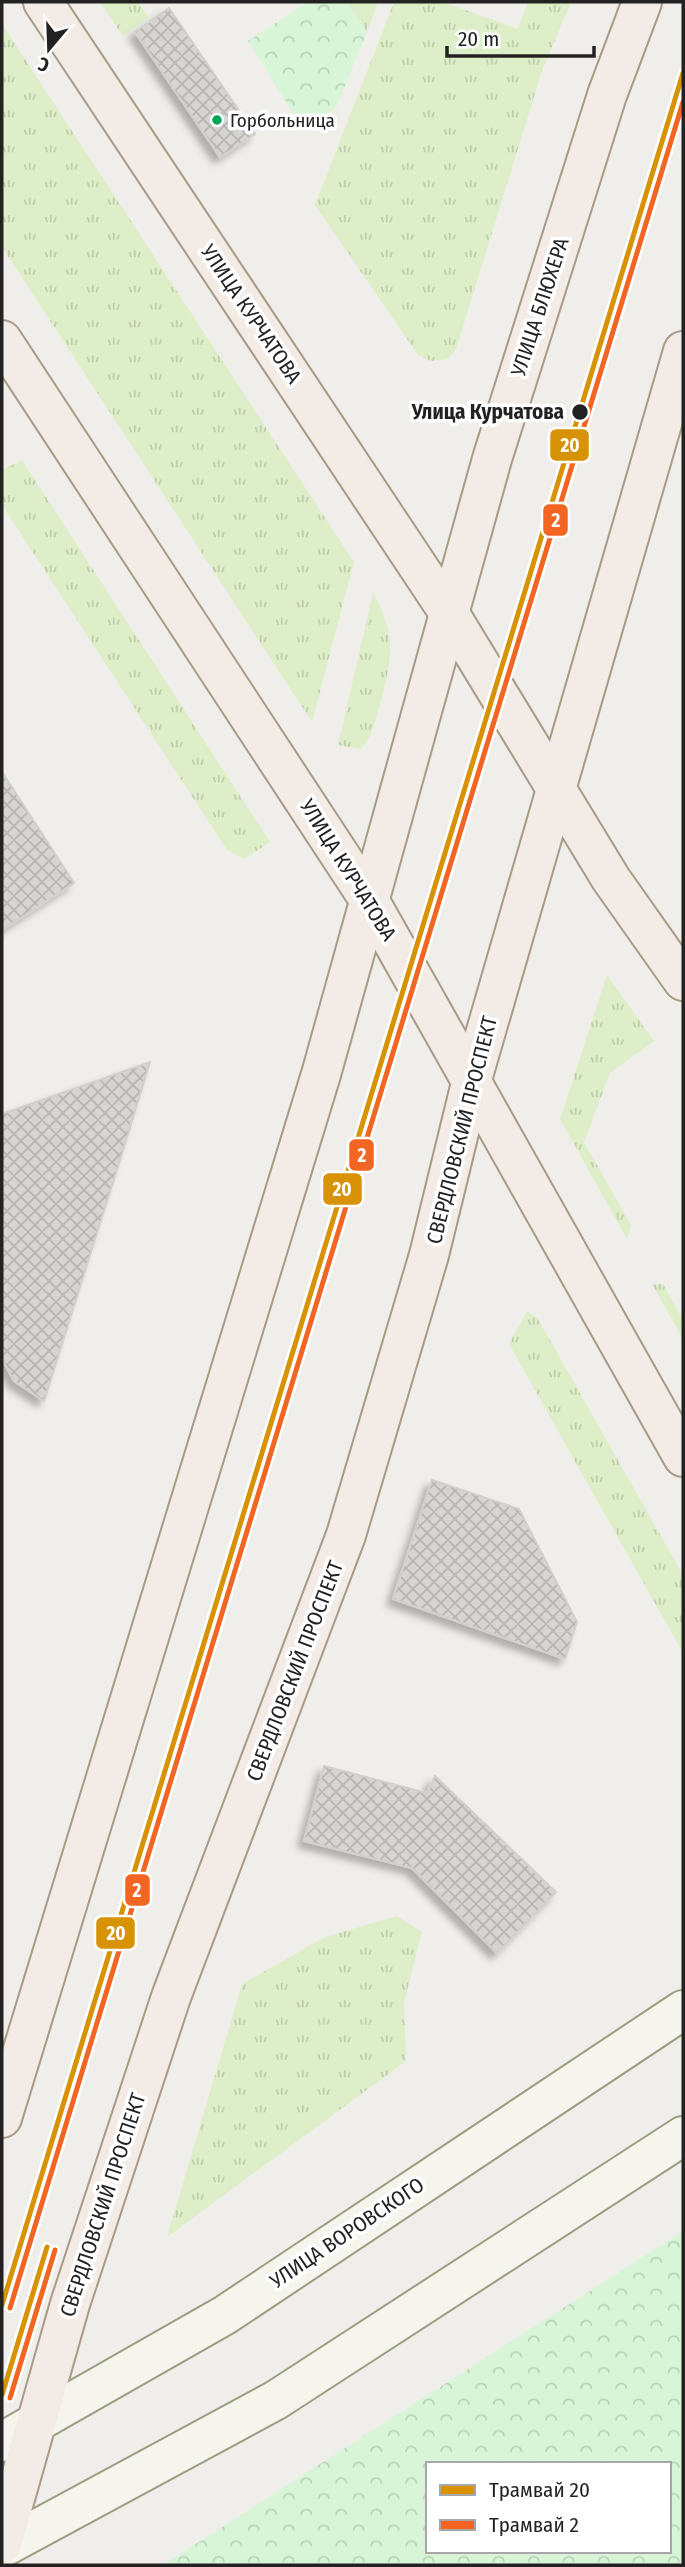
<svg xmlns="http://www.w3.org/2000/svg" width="685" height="2567" viewBox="0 0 685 2567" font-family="'Fira Sans Condensed',sans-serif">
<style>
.grass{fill:url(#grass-tufts)}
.park{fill:url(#park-crowns);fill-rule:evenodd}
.building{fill:url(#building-cross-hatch);stroke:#d3cfcb;stroke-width:2;filter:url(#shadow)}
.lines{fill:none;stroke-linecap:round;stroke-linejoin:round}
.secondary-casing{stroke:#9b9c80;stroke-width:42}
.primary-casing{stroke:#a79b86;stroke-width:42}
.secondary{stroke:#f5f5ed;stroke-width:38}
.primary{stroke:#f3ece6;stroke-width:38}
.tram-1-casing{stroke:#fff;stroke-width:10}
.tram-2-casing{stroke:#fff;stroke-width:10}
.tram-1{stroke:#d79205;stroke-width:5}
.tram-2{stroke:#f26522;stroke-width:5}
.bus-dot{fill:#00a651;stroke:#fff;stroke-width:2.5}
.stop-dot{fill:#222;stroke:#fff;stroke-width:2.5}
.labels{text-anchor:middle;stroke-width:7;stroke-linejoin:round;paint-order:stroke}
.bus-label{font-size:19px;fill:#222;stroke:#fff;text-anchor:start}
.street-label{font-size:21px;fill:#222;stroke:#fff}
.stop-label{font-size:21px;font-weight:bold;fill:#222;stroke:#fff;text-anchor:end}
.line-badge{stroke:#fff;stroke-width:2.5}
.badge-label{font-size:19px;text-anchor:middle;font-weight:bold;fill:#fff}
</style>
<defs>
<pattern id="grass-tufts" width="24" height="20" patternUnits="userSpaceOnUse" patternTransform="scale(1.75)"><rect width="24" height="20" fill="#deeec8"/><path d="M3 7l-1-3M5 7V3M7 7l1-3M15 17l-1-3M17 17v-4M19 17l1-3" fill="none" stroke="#beccac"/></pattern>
<pattern id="park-crowns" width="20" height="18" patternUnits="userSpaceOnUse" patternTransform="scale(1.75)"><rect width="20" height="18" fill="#d8f6d7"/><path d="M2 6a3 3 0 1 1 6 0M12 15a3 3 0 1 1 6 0" fill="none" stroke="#b9d3b8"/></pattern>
<pattern id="building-cross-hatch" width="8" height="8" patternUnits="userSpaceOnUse" patternTransform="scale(1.75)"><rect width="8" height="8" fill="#d7d4d1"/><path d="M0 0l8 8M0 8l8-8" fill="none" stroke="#b8b6b3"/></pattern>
<filter id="shadow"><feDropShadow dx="-6" dy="6" stdDeviation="3.5" flood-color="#0004"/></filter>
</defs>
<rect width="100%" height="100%" fill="#f0eeea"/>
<!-- grass -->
<g class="grass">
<path d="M100 2H138L148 17 123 36Z"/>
<path d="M347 2H378L367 32Z"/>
<path d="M394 2H443L518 29 528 2H571L542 71 456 349 448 359 431 361 418 355 315 205Z"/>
<path d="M2 24 354 562 312 722 2 247Z"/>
<path d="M22 460 270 842 244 859 227 850 2 505V470Z"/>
<path d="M373 593C397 636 392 659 380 704 375 722 373 735 361 749L338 745Z"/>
<path d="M607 975 654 1041 610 1073 584 1142 631 1225 627 1239 560 1119Z"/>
<path d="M652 1284H663L683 1320V1339Z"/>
<path d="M527 1311 538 1319 683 1575V1653L509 1344Z"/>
<path d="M397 1916 422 1932 404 2002 406 2061 167 2237 242 1984 325 1937Z"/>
</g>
<!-- park -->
<g class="park">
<path d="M308 2H347L367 32 336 108 303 129 248 41Z"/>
<path d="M683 2231V2565H163ZM428 2464H669V2551H428Z"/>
</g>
<!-- building -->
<g class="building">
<path d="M169 8 255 134 220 157 135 32Z"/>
<path d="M2 772 74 883 2 930Z"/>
<path d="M150 1062 120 1160 44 1401 14 1381 2 1359V1114Z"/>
<path d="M432 1480 519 1509 577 1622 565 1659 393 1599Z"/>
<path d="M324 1766 427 1793 435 1776 556 1892 497 1953 412 1868 304 1841Z"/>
</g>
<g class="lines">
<!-- secondary casing -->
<g class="secondary-casing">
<g id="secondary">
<path d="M2 2442 225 2315 683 2010"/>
<path d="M2 2548 276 2400 683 2136"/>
</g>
</g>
<!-- primary casing -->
<g class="primary-casing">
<g id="primary">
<path d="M43 2 451 616 611 879 683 981"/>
<path d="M2 340 368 898 683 1457"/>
<path d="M2 2118 322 1071 492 459 607 95 642 2"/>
<path d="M2 2544 70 2304 171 1997 346 1535 429 1255 471 1083 683 351"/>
</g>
</g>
<!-- secondary -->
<use href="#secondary" class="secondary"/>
<!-- primary -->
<use href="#primary" class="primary"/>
<!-- tram-1 casing -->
<g class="tram-1-casing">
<g id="tram-1">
<path d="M2 2305 683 73"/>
<path d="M2 2395 47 2247"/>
</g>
</g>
<!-- tram-2 casing -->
<g class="tram-2-casing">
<g id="tram-2">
<path d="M10 2308 683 102"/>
<path d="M10 2398 55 2250"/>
</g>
</g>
<!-- tram-1 -->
<use href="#tram-1" class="tram-1"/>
<!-- tram-2 -->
<use href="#tram-2" class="tram-2"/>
</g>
<!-- markers -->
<circle class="bus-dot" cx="217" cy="120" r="6"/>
<circle class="stop-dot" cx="580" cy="412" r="9"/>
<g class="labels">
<!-- bus labels -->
<g class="bus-label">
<text x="230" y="127">Горбольница</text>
</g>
<!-- street labels -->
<g class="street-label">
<text transform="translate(540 307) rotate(-72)" y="7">УЛИЦА БЛЮХЕРА</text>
<text transform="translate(251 314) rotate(56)" y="7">УЛИЦА КУРЧАТОВА</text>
<text transform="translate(348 870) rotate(58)" y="7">УЛИЦА КУРЧАТОВА</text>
<text transform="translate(462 1130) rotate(-76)" y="7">СВЕРДЛОВСКИЙ ПРОСПЕКТ</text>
<text transform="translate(295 1671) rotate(-69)" y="7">СВЕРДЛОВСКИЙ ПРОСПЕКТ</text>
<text transform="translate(103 2205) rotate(-72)" y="7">СВЕРДЛОВСКИЙ ПРОСПЕКТ</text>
<text transform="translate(347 2233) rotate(-34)" y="7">УЛИЦА ВОРОВСКОГО</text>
</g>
<!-- stop labels -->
<g class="stop-label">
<text x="564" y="419">Улица Курчатова</text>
</g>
</g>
<g class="line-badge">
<rect x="549" y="428" width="41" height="34" rx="7" fill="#d79205"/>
<rect x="542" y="503" width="27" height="34" rx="7" fill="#f26522"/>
<rect x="348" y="1138" width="27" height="34" rx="7" fill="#f26522"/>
<rect x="322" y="1172" width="41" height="34" rx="7" fill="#d79205"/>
<rect x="124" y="1873" width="27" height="34" rx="7" fill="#f26522"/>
<rect x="95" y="1916" width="41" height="34" rx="7" fill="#d79205"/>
</g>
<g class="badge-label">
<text x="570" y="452">20</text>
<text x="556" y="527">2</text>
<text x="362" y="1162">2</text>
<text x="342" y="1196">20</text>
<text x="137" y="1897">2</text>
<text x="116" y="1940">20</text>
</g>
<!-- border -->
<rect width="685" height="2567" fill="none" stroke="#222222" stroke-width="7"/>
<!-- legend -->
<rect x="426" y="2462" width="245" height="91" fill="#ffffff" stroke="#a7a7a7" stroke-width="2"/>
<rect x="440" y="2485" width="35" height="10" fill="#d79205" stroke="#a7a7a7" stroke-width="2"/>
<text x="489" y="2497" font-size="21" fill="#222222">Трамвай 20</text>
<rect x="440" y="2520" width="35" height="10" fill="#f26522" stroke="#a7a7a7" stroke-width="2"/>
<text x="489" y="2532" font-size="21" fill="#222222">Трамвай 2</text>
<!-- north arrow -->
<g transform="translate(49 49) rotate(199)" stroke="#ffffff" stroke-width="5" paint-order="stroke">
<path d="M0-5L12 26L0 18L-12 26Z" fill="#222222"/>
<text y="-10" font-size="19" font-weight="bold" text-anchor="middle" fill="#222222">С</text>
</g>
<!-- scale -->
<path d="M447 46v10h147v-10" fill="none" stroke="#222222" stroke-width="3.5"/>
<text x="458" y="46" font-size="21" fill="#222222" stroke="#ffffff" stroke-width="5" paint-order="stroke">20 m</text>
</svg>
